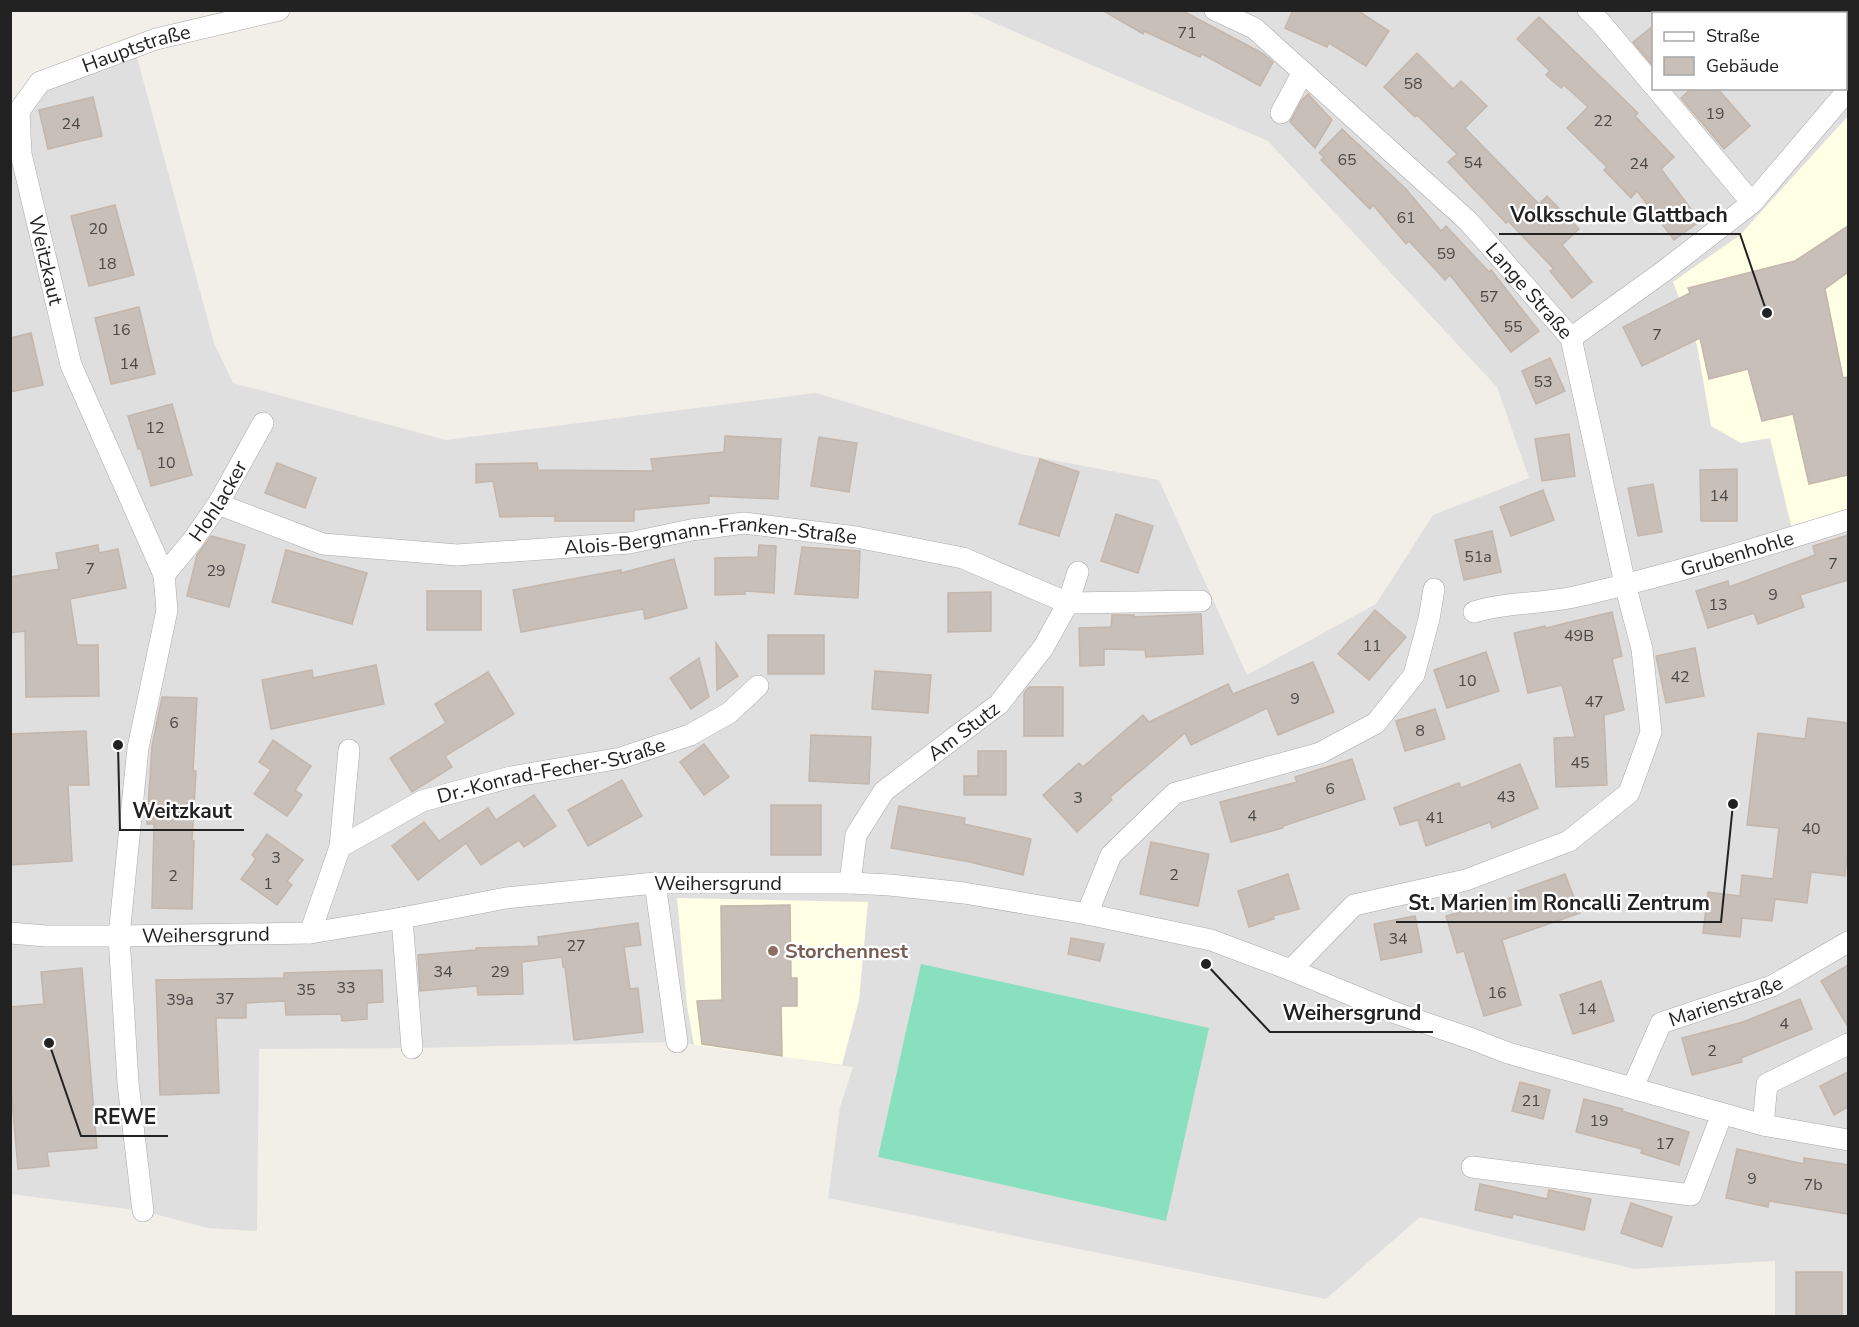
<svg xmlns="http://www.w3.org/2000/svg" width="1859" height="1327" viewBox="0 0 1859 1327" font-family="'Nunito Sans',sans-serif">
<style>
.residential{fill:#e0dfdf;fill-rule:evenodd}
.education{fill:#ffffe5}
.pitch{fill:#88e0be}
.parking{fill:#e2e2e2}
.building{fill:#c7bfb8;stroke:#c4b6ab;stroke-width:1.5}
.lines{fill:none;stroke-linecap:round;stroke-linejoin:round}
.minor-casing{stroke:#a9a9a9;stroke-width:22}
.minor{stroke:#fff;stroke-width:21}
.education-dot{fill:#8d6e63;stroke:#fff;stroke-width:2}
.labels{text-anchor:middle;stroke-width:4.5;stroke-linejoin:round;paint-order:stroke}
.number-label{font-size:16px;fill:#4b4948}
.street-label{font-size:20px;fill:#222;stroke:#fff}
.education-label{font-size:20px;font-weight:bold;fill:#785e54;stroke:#fff;text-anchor:start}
.leader{fill:none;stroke:#222;stroke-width:2}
.callout-dot{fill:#222;stroke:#fff;stroke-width:2}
.callout-label{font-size:21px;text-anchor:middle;font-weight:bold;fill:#222;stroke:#fff;stroke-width:4.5;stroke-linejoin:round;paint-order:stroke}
</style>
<rect width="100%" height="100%" fill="#f2efe9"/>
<!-- residential -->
<path class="residential" d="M967 11H1848V1316H1775V1261L1634 1269 1420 1217 1326 1299 828 1198 840 1107 853 1067 677 1042 412 1048 259 1049 257 1231 208 1228 143 1211 11 1194 10 110 40 82 134 46 214 343 233 383 446 440 816 393 1020 454 1159 480 1247 675 1376 604 1433 515 1529 478 1497 387 1268 141ZM1654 14H1846V88H1654Z"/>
<!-- education -->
<g class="education">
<path d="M1848 116V511L1792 529 1770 438 1741 443 1711 426 1697 345 1673 282 1740 235Z"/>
<path d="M677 898 868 902 859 1000 842 1065 694 1045 687 1006Z"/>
</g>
<!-- pitch -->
<path class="pitch" d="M921 964 1209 1028 1166 1221 878 1157Z"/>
<!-- parking -->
<path class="parking" d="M10 1078 18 1169 11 1170H10Z"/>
<!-- building -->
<g class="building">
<path d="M1102 10H1181L1262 53 1273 62 1260 86 1202 54 1200 57 1144 31 1143 34Z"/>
<path d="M1293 10H1357L1389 31 1366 66 1329 43 1327 47 1285 28Z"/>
<path d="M1539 17 1638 113 1635 116 1674 157 1661 169 1700 221 1674 240 1637 191 1631 198 1604 170 1607 167 1567 128 1588 107 1564 85 1561 88 1546 75 1550 71 1517 39Z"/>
<path d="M1653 26V66L1633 42Z"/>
<path d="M1417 53 1453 89 1461 81 1487 106 1465 128 1539 204 1547 196 1579 229 1562 245 1592 282 1572 298 1550 271 1554 269 1508 221 1506 223 1448 162 1457 154 1417 115 1415 117 1384 87Z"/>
<path d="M1692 88H1717L1750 126 1724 149 1681 98Z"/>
<path d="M1308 94 1332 120 1315 148 1290 122 1302 100Z"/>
<path d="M93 97 102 136 48 149 39 110Z"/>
<path d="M1342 129 1406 189 1441 231 1446 226 1489 272 1491 270 1539 331 1511 352 1450 275 1445 280 1409 241 1406 244 1373 205 1370 209 1321 160 1324 157 1319 153Z"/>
<path d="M115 205 134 275 89 286 71 216Z"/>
<path d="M1848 226V272L1825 289 1843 378 1848 377V475L1809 484 1793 414 1762 421 1748 369 1709 379 1700 338 1642 366 1623 327 1690 293 1688 288 1795 261Z"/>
<path d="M139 307 155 374 111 384 95 318Z"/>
<path d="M31 333 43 385 10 392V338Z"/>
<path d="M1550 358 1565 391 1536 404 1522 371Z"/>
<path d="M172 404 192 475 151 486 141 449H138L128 416Z"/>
<path d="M1569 434 1575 476 1542 481 1535 439Z"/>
<path d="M725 436 781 439 778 499 709 496V503L634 510V521H555V516L500 517 493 481 476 483V464L537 463 538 470 653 471 651 459 724 452Z"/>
<path d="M819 437 857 443 849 492 811 486Z"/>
<path d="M1040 459 1079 472 1059 536 1019 524Z"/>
<path d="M277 463 316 478 305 508 265 493Z"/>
<path d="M1737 469V521H1701L1700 470Z"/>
<path d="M1653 484 1662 532 1638 536 1628 488Z"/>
<path d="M1543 490 1554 520 1511 536 1500 507Z"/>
<path d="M1116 514 1153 526 1138 573 1101 561Z"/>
<path d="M1492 531 1501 572 1464 580 1455 540Z"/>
<path d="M1848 535V580L1800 595 1804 607 1758 624 1754 613 1708 628 1696 591 1728 581 1729 587 1815 555 1813 546Z"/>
<path d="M211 536 245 545 229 607 187 596 197 555Z"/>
<path d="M98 545 99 553 118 549 126 588 70 599 77 645H98L99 696 26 697 25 631 10 633V577L59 569 56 553Z"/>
<path d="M759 545 776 546 774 593 745 591V594L715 595V558L758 557Z"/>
<path d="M802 547 860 551 858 598 795 594Z"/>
<path d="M286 550 367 573 352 624 272 602Z"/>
<path d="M674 559 687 608 645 619 643 609 521 632 513 590 621 570V573Z"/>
<rect x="427" y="591" width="54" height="39"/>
<path d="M991 592V631L948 632V593Z"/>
<path d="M1375 610 1406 637 1369 680 1338 654Z"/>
<path d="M1612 612 1622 656 1612 659 1624 710 1604 715 1607 785 1556 787 1554 738 1575 737 1562 685 1528 693 1514 633 1545 626 1546 628Z"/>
<path d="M1201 614 1203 654 1146 657 1145 650 1104 649V665L1080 666 1079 628 1111 627 1112 615H1134V617Z"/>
<rect x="768" y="635" width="56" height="39"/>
<path d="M716 643 738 676 717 690Z"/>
<path d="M1695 648 1704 696 1666 703 1656 656Z"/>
<path d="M1486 652 1499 691 1447 708 1434 670Z"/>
<path d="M699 658 709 697 691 709 670 678Z"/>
<path d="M1313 662 1334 712 1278 735 1267 708 1191 745 1185 733 1110 797 1112 800 1077 832 1043 795 1079 763 1083 767 1143 715 1149 722 1228 684 1233 694Z"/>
<path d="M376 665 384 704 271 729 262 680 312 670 313 678Z"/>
<path d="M875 671 931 675 928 713 872 709Z"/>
<path d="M488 672 514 714 445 756 452 767 412 792 390 758 446 723 435 704Z"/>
<path d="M1029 687H1063V736H1024V693Z"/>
<path d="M162 697 197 698 193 771H196L192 841H194L192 909 152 908 154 824H147L152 746Z"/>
<path d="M1435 709 1445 739 1405 751 1396 721Z"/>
<path d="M1808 718 1848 723V845L1845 876 1811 872 1807 903 1775 899 1772 921 1742 918 1740 937 1703 933 1708 892 1740 896 1742 875 1773 879 1779 828 1747 825 1758 733 1805 739Z"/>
<path d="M86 731 89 785H68L72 861 10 865V734Z"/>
<path d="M811 735 871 737 869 784 809 781Z"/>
<path d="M273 740 311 766 295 790 302 795 287 816 254 794 271 770 259 762Z"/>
<path d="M704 744 729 777 704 795 680 762Z"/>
<path d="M978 751H1006V795H964V776H978Z"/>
<path d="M1352 759 1365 799 1283 826V828L1231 842 1220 802 1297 782 1295 777Z"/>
<path d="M1520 764 1538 808 1492 828 1490 822 1426 846 1418 820 1400 825 1394 808 1459 783 1461 788Z"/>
<path d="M622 780 642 816 588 846 568 810Z"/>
<path d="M534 795 556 826 524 847 519 840 481 865 466 843 418 880 392 846 424 822 439 841 488 808 496 820Z"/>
<rect x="771" y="805" width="50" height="50"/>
<path d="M899 806 965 818 964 824 1031 839 1023 875 970 862 891 848Z"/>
<path d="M267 834 303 860 287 881 292 885 277 905 241 879 256 859 252 855Z"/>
<path d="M1151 842 1209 854 1198 906 1140 894Z"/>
<path d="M1288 874 1299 909 1273 916 1274 919 1249 927 1238 891Z"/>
<path d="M1565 874 1580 913 1502 940 1521 1005 1484 1016 1464 951 1457 953 1446 916 1520 895 1518 891Z"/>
<path d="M790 905 791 978H797V1006H781L782 1056 702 1044 697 1001 722 1000 721 906Z"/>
<path d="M1415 916 1422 952 1381 960 1374 924Z"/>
<path d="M638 923 641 945 624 947 630 989 638 988 643 1032 574 1040 565 967H563L562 957 522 962 523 994 478 995 477 986 420 991 418 955 476 950V948L539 946 538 937Z"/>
<path d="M1071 938 1104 944 1100 961 1068 954Z"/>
<path d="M1848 965V1027L1821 981Z"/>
<path d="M82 968 97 1148 47 1152 49 1166 18 1169 10 1078V1007L44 1004 41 972Z"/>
<path d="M382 970 383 1002 367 1003V1019L342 1021 341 1014 286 1015 285 1001 246 1003V1018H216L219 1093 160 1095 156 980 284 978V973Z"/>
<path d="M1601 981 1614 1021 1573 1034 1560 995Z"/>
<path d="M1800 999 1812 1029 1741 1058 1742 1062 1692 1075 1682 1038 1743 1022Z"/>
<path d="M1848 1072V1107L1834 1115 1820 1086Z"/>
<path d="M1520 1082 1550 1090 1543 1119 1512 1111Z"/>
<path d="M1584 1099 1623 1109 1622 1111 1689 1132 1679 1165 1641 1153 1642 1149 1576 1132Z"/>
<path d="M1737 1149 1804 1164V1158L1848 1165V1214L1769 1201 1768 1207 1726 1198Z"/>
<path d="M1480 1184 1547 1199 1549 1190 1591 1199 1584 1230 1513 1214 1512 1218 1475 1210Z"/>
<path d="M1631 1203 1672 1217 1662 1247 1621 1233Z"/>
<rect x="1796" y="1272" width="46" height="45"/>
</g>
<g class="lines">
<!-- minor casing -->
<g class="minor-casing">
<g id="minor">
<path id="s1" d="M1215 10 1254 28 1468 221 1571 338 1625 584 1642 649 1651 732 1629 793 1569 841 1466 880 1354 905 1291 970"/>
<path d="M1588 10 1601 23 1654 86"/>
<path d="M1656 88 1752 203"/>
<path id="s2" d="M19 111 21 154 71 365 164 575 167 610 138 748 119 936 128 1083 143 1211"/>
<path id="s3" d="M19 111 40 82 156 39 279 10"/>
<path d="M1281 113 1303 72"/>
<path d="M1571 338 1664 271 1752 203 1848 90"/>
<path id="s4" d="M218 504 323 544 457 555 629 543 691 530 744 523 856 537 963 558 1068 603 1201 601"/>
<path id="s5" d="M164 575 193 540 218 504 263 423"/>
<path id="s6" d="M1474 612C1506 602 1541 604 1574 597 1666 576 1758 548 1848 520"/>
<path d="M340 847 349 750"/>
<path d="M655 883 677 1042"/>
<path id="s7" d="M850 883 856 835 884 791 999 704 1043 648 1068 603 1078 572"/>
<path d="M1087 914 1111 855 1175 793 1320 753 1376 723 1414 675 1429 619 1434 589"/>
<path d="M402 918 412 1048"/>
<path id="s8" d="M10 933 46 936H119L310 933 402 918 506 898 655 883H850L890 885 964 893 1087 914 1211 940 1291 970 1393 1012 1472 1039 1508 1053 1763 1125 1848 1140"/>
<path id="s9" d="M310 933 340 847 422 801 511 777 621 758 690 735 729 713 758 686"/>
<path id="s10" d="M1633 1087 1661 1023 1772 986 1848 942"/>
<path d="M1763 1125 1767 1084 1848 1044"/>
<path d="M1472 1167 1691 1195 1722 1114"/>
</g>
</g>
<!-- minor -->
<use href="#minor" class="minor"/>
</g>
<!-- markers -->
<circle class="education-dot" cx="773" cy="951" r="6"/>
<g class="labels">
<!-- number labels -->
<g class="number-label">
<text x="1187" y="38">71</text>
<text x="1413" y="89">58</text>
<text x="1715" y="119">19</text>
<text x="1603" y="126">22</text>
<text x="71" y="129">24</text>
<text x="1347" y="165">65</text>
<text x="1473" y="168">54</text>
<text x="1639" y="169">24</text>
<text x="1406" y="223">61</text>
<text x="98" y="234">20</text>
<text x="1446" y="259">59</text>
<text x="107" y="269">18</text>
<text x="1489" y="302">57</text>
<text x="1513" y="332">55</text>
<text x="121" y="335">16</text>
<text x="1657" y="340">7</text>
<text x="129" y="369">14</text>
<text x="1543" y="387">53</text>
<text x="155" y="433">12</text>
<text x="166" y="468">10</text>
<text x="1719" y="501">14</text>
<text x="1478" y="562">51a</text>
<text x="1833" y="569">7</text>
<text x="90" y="574">7</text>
<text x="216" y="576">29</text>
<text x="1773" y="600">9</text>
<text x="1718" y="610">13</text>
<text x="1579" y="641">49B</text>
<text x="1372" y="651">11</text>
<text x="1680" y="682">42</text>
<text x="1467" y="686">10</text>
<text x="1295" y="704">9</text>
<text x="1594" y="707">47</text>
<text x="174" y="728">6</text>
<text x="1420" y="736">8</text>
<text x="1580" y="768">45</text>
<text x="1330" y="794">6</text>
<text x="1506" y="802">43</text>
<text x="1078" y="803">3</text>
<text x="1252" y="821">4</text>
<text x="1435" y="823">41</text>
<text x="1811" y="834">40</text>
<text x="276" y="863">3</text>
<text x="1174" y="880">2</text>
<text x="173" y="881">2</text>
<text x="268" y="889">1</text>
<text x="1398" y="944">34</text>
<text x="576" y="951">27</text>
<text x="443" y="977">34</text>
<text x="500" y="977">29</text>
<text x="346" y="993">33</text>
<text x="306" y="995">35</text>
<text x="1497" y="998">16</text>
<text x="225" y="1004">37</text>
<text x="180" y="1005">39a</text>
<text x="1587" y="1014">14</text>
<text x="1784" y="1029">4</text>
<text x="1712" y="1056">2</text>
<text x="1531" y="1106">21</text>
<text x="1599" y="1126">19</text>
<text x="1665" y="1149">17</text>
<text x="1752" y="1184">9</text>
<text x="1813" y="1190">7b</text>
</g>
<!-- street labels -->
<g class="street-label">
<text dy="7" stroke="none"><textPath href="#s3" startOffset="138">Hauptstraße</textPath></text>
<text dy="7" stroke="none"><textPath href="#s2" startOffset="152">Weitzkaut</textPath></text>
<text dy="7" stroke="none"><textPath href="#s1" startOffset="424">Lange Straße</textPath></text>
<text dy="7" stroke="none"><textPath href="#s5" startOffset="92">Hohlacker</textPath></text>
<text dy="7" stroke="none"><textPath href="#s4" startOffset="502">Alois-Bergmann-Franken-Straße</textPath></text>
<text dy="7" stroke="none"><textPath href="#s6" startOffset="270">Grubenhohle</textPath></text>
<text dy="7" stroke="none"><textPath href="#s7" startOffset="200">Am Stutz</textPath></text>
<text dy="7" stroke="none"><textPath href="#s9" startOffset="318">Dr.-Konrad-Fecher-Straße</textPath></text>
<text dy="7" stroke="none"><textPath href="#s8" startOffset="712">Weihersgrund</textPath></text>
<text dy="7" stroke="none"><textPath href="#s8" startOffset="196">Weihersgrund</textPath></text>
<text dy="7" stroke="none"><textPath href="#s10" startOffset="138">Marienstraße</textPath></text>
</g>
<!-- education labels -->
<g class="education-label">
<text x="785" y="958">Storchennest</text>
</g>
</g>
<!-- callouts -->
<path class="leader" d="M1767 313L1740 234H1499M118 745L120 830H244M1733 804L1721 922H1396M1206 964L1270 1032H1433M49 1043L81 1136H168"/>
<g class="callout-dot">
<circle cx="1767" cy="313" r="6"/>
<circle cx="118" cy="745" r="6"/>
<circle cx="1733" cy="804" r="6"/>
<circle cx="1206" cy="964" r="6"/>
<circle cx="49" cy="1043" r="6"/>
</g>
<g class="callout-label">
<text x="1619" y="222">Volksschule Glattbach</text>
<text x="182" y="818">Weitzkaut</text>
<text x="1559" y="910">St. Marien im Roncalli Zentrum</text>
<text x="1352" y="1020">Weihersgrund</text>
<text x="125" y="1124">REWE</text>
</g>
<!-- border -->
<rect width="1859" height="1327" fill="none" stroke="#222222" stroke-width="24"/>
<!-- legend -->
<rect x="1652" y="12" width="195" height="78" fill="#ffffff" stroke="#a7a7a7" stroke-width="1.5"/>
<rect x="1664" y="32" width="30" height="9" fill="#ffffff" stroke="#a7a7a7" stroke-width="1.5"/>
<text x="1706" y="42" font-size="18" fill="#222222">Straße</text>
<rect x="1664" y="57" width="30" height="18" fill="#c7bfb8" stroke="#a7a7a7" stroke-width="1.5"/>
<text x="1706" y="72" font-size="18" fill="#222222">Gebäude</text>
</svg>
